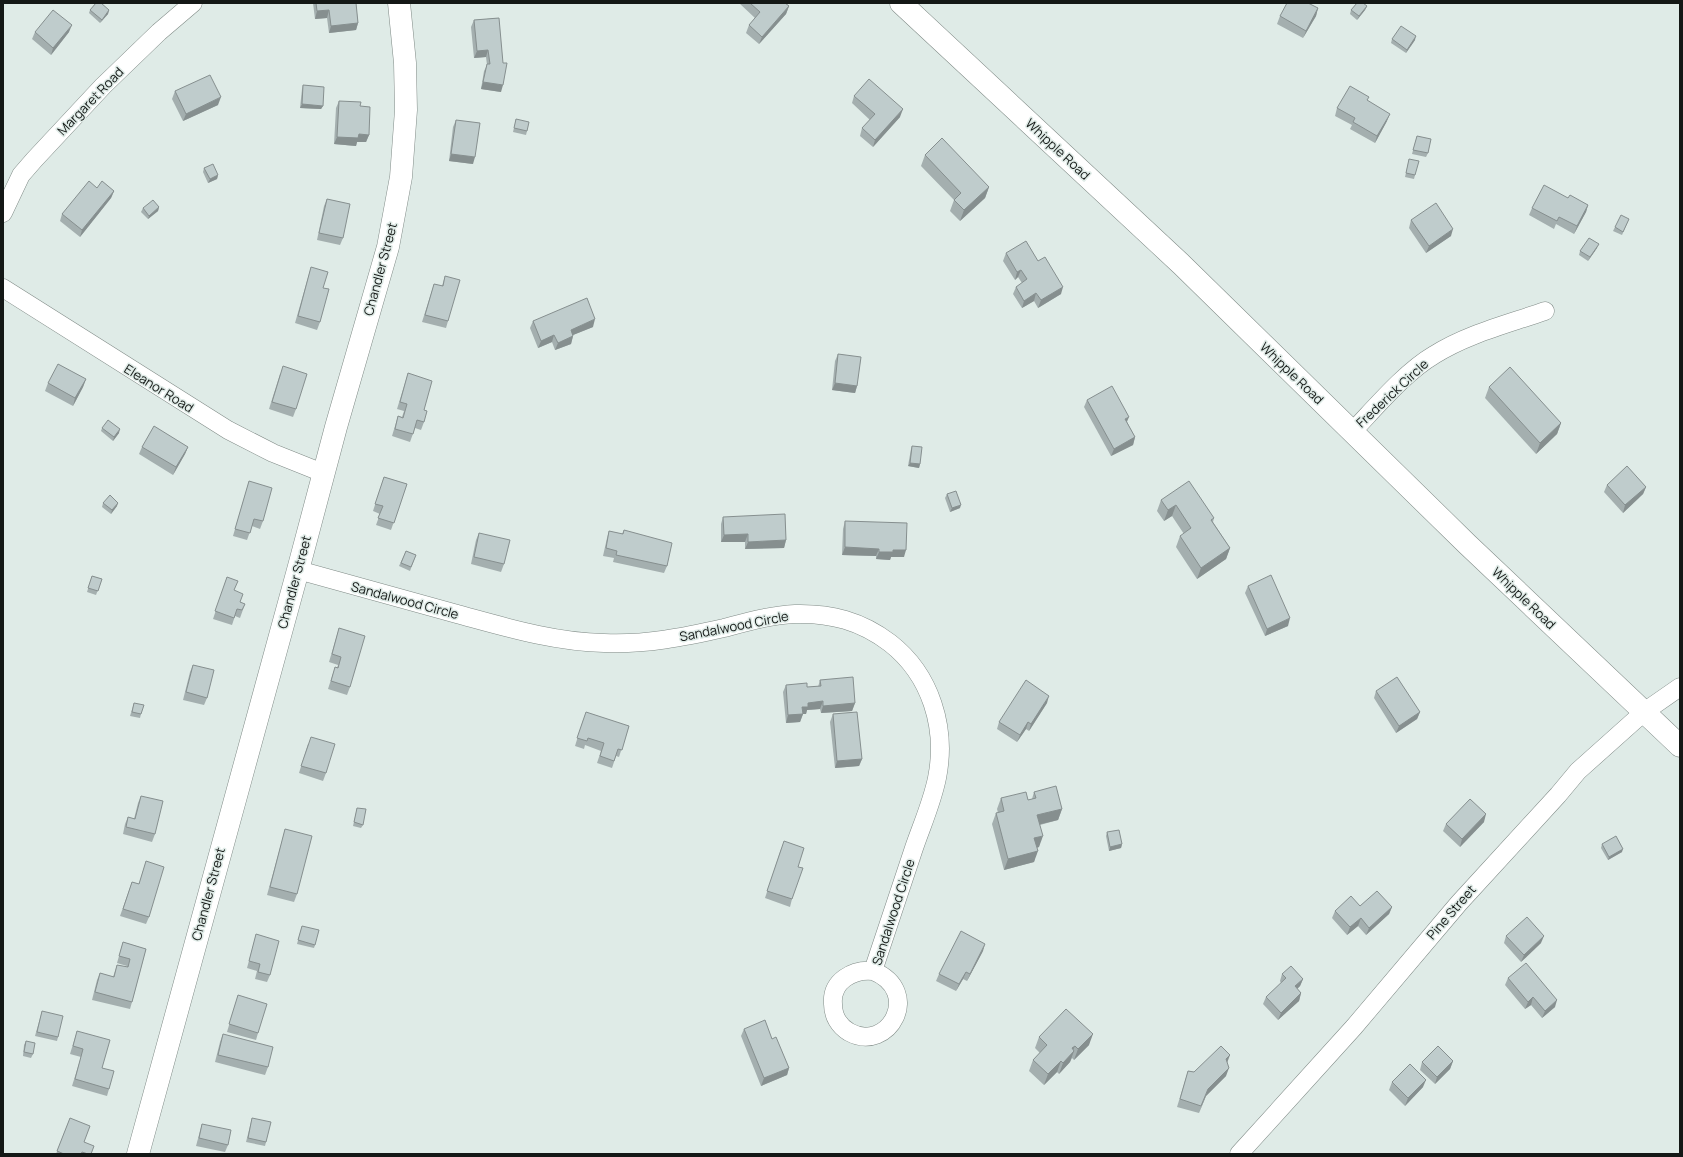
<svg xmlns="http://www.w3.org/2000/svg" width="1683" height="1157" viewBox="0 0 1683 1157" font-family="Manrope,sans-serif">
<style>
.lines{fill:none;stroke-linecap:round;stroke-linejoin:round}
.street-casing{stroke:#808b87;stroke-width:19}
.secondary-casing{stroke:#808b87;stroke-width:23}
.street{stroke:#fff;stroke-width:18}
.secondary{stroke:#fff;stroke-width:22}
.wall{fill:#a4afaf}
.shaded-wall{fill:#868f8f}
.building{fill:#bfcccc;stroke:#868f8f}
.labels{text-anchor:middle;stroke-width:3;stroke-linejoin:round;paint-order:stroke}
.street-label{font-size:13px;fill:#141816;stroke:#dfebe7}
</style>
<rect width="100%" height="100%" fill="#dfebe7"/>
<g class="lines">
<!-- street casing -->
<g class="street-casing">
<g id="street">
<path d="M3 213 21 175 34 160 103 86 159 32 193 3"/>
<path d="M3 288 228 430 273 453 323 473"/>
<path d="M1352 432C1375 408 1405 372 1434 355 1467 334 1508 324 1545 311"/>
<path d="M298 570C351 585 404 599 457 614 505 627 554 642 604 643 645 645 684 637 724 628 747 622 771 615 795 614 831 613 861 621 890 643 931 675 947 728 937 778 932 803 921 827 913 851 900 891 886 931 873 971 853 969 831 981 833 1004 833 1016 839 1026 849 1032 889 1054 923 991 873 971"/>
<path d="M1239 1154 1354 1027 1459 903 1558 795 1578 771 1644 712 1680 687"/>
</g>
</g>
<!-- secondary casing -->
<g class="secondary-casing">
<g id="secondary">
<path d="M901 3 1181 264 1467 544 1680 746"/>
<path d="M138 1154 298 570 336 427 388 247 401 177 406 110 405 63 399 3"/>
</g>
</g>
<!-- street -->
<use href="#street" class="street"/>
<!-- secondary -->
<use href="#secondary" class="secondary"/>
</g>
<!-- wall -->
<g class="wall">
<path d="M313 3H356L358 23 356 30 329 33 327 18 315 19Z"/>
<path d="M739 3H785L789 6 786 14 759 44 746 33 749 25 755 18Z"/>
<path d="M1367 6 1365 10 1357 20 1350 14 1351 10Z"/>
<path d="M1318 8 1316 16 1303 38 1277 24 1280 16Z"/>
<path d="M90 10H109L108 14 100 23 89 13Z"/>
<path d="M499 18 501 92 481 89 484 71 487 65 486 57 474 58 471 27 474 20Z"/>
<path d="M35 32H69L51 55 32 39Z"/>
<path d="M1392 39 1415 40 1406 53 1391 43Z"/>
<path d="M303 85 323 106 321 109 300 108 302 89Z"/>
<path d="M175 91 218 105 183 121 172 99Z"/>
<path d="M854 96 900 117 873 147 860 136 862 128 870 120 852 103Z"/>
<path d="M339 101 360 106 369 135 366 142H357L356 146 334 144 336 108Z"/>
<path d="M1368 101 1387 121 1375 143 1350 129 1352 125 1335 116 1337 108Z"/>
<path d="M516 119 527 131 526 135 513 132Z"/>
<path d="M456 120 473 164 449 161 453 127Z"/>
<path d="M1417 136 1428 153 1426 157 1412 154Z"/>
<path d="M925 155 989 187 985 198 960 221 950 211 954 200 921 166Z"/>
<path d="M1409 159 1415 175 1414 179 1405 177Z"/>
<path d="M204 168 218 175 217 179 208 183 203 172Z"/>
<path d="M97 188 114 191 111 198 80 237 60 221 62 214Z"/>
<path d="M1568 198 1588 205 1586 212 1574 234 1556 224 1554 229 1529 215 1532 208Z"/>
<path d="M327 199 343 238 340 245 317 240 324 206Z"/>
<path d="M159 207 158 211 148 219 141 212 143 208Z"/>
<path d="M1629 219 1622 235 1613 231 1615 227Z"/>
<path d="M1411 220 1451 236 1426 253 1409 228Z"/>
<path d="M1597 248 1588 261 1579 255 1580 251Z"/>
<path d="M1006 253 1038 261 1061 294 1038 308 1034 301 1022 308 1013 294 1016 287 1022 283 1018 277 1015 280 1003 261Z"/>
<path d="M311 267 323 288 320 322 317 330 295 323Z"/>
<path d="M445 276 448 321 446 328 422 322 434 284 442 286Z"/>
<path d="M533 321 593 327 573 335V336L571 344 555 350 552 342 538 348 530 328Z"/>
<path d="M838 354 857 386 855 393 832 390 835 361Z"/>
<path d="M408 373 424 410V422L421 430 415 428 410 442 392 436 398 416 402 417 404 411 397 409Z"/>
<path d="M280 374 296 409 293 417 269 409Z"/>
<path d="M86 379 83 387 73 406 45 391 48 383Z"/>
<path d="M1489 387 1561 423 1557 434 1536 454 1485 398Z"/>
<path d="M1087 400 1127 422 1135 437 1133 445 1111 456 1084 407Z"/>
<path d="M102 428 119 433 113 441 101 431Z"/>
<path d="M912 446 920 464 919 468 908 466 911 449Z"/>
<path d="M142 447H188L185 454 173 475 139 454Z"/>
<path d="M384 477 407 484 391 530 376 525 380 514 373 511Z"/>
<path d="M249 481 263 521 260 529 252 526 247 540 233 536Z"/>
<path d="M1607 485 1646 487 1643 494 1623 513 1604 492Z"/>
<path d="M947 494 960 508 950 512 945 498Z"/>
<path d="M1161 500 1214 518 1213 522 1230 548 1226 559 1197 579 1176 547 1180 536 1184 534 1172 516 1164 521 1157 511Z"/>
<path d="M103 503 117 506 111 514 102 507Z"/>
<path d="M723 517 786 540 784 548 745 549V542H721V524Z"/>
<path d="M845 521 904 557H891L890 560 876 559V556L842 555 843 529Z"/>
<path d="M624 530 667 566 664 573 613 562 614 558 603 556 607 538 609 531 622 534Z"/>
<path d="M479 533 504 564 501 572 471 564 476 540Z"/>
<path d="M406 551 416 555 410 571 399 566Z"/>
<path d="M92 576 102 579 96 595 87 592Z"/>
<path d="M227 577 240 602 245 604 240 618 235 616 232 625 213 619Z"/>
<path d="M1248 586 1288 626 1265 636 1245 593Z"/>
<path d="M339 628 350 687 347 695 328 689 335 667 337 668 338 665 329 662Z"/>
<path d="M193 665 207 698 204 705 183 700 190 672Z"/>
<path d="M820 680 855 703 852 711 821 713 820 709 807 710 806 714H803L800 722 786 723 783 692 786 685 807 687H818Z"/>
<path d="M1376 691 1420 712 1417 719 1396 733 1374 698Z"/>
<path d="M134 703 141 714 140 718 130 716Z"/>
<path d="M1047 703 1029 731 1026 729 1017 742 997 729 999 722Z"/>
<path d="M833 714 862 759 859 766 835 768 830 722Z"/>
<path d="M583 720 629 726 619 757 616 756 612 768 597 763 601 751 585 745 584 749 575 746Z"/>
<path d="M308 744 326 773 323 781 299 773Z"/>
<path d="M1034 792 1062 809 1058 820 1040 825 1039 847 1037 848 1034 862 1004 870 992 824 996 813H998L997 809 1001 798 1028 800 1032 799Z"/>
<path d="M141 796 155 834 152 842 123 834 125 824 128 817 134 819 138 803Z"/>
<path d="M357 808 363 825 361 828 353 826Z"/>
<path d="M1484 822 1460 847 1443 831 1446 824Z"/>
<path d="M285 829 297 894 294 902 267 895 283 837Z"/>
<path d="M1107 832 1122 844 1121 848 1109 851 1106 836Z"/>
<path d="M1602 844 1622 852 1608 860 1601 848Z"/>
<path d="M781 849 798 867 792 899 790 907 765 898Z"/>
<path d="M146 861 149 917 146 924 120 916 132 882 139 884Z"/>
<path d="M1360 906 1392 907 1389 914 1366 935 1358 926 1347 935 1332 918 1335 911Z"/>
<path d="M302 926 315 945 314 948 297 944Z"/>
<path d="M256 934 270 975 267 982 255 979 257 971 247 968 254 942Z"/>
<path d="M1506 936 1541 943 1521 962 1504 943Z"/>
<path d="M123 942 146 949 132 1002 130 1009 92 1000 97 980 100 973 113 977 117 965 127 967V966L117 963Z"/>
<path d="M983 951 967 981 963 979 956 991 936 981 939 974Z"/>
<path d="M1282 974 1303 979 1300 986 1297 989 1301 993 1299 1001 1278 1020 1263 1004 1266 997 1281 983 1280 981Z"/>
<path d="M1508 978 1555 1007 1542 1018 1531 1005 1525 1009 1505 985Z"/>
<path d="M238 995 258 1033 256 1040 227 1032Z"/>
<path d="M42 1011 58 1037 57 1041 35 1036Z"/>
<path d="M744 1029 772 1039 789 1068 787 1075 761 1086 741 1036Z"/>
<path d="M77 1031 102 1068 109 1089 107 1096 72 1086 81 1057 70 1054Z"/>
<path d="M223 1034 268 1067 265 1075 215 1062 220 1042Z"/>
<path d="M1039 1037 1089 1045 1074 1060 1072 1058 1070 1062 1059 1074 1057 1072 1044 1085 1029 1071 1033 1060 1040 1053 1035 1048Z"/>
<path d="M26 1041 33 1054 31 1058 23 1056 24 1045Z"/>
<path d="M1453 1061 1450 1069 1435 1084 1420 1070 1422 1062Z"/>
<path d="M1227 1063 1226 1076 1206 1096 1199 1113 1177 1107 1188 1071 1194 1072Z"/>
<path d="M1392 1082 1423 1087 1405 1106 1389 1090Z"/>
<path d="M70 1118 91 1154H56Z"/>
<path d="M252 1118 266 1142 265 1146 246 1142Z"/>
<path d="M202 1124 228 1145 225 1152 196 1146 200 1131Z"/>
</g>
<!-- shaded-wall -->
<g class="shaded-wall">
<path d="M789 6 786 14 759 44 762 37Z"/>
<path d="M1367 6 1365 10 1357 20 1359 16Z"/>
<path d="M1318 8 1316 16 1303 38 1306 31Z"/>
<path d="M109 10 108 14 100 23 102 20Z"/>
<path d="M329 10 327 18 315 19 317 11Z"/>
<path d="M358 23 356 30 329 33 331 26Z"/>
<path d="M72 25 69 32 51 55 53 48Z"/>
<path d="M1416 36 1415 40 1406 53 1407 50Z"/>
<path d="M488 50 486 57 474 58 477 51Z"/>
<path d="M483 82 503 85 501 92 481 89Z"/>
<path d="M221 97 218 105 183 121 186 114Z"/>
<path d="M302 104 323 106 321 109 300 108Z"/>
<path d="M903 109 900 117 873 147 875 140Z"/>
<path d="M1390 114 1387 121 1375 143 1377 136Z"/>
<path d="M359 134 369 135 366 142H357L356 146 334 144 337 137Z"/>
<path d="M451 154 475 157 473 164 449 161Z"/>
<path d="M218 175 217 179 208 183 210 179Z"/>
<path d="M989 187 985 198 960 221 964 210Z"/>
<path d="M114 191 111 198 80 237 82 230Z"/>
<path d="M1588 205 1586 212 1574 234 1577 226Z"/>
<path d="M159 207 158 211 148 219 149 216Z"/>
<path d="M1453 229 1451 236 1426 253 1429 246Z"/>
<path d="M1599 244 1597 248 1588 261 1590 257Z"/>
<path d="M1021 270 1018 277 1015 280 1017 272Z"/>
<path d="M1063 287 1061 294 1038 308 1041 300Z"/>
<path d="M1036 293 1034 301 1022 308 1024 301Z"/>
<path d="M595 319 593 327 568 337 571 330Z"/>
<path d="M554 335 552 342 538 348 541 341Z"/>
<path d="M573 336 571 344 555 350 558 343Z"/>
<path d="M86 379 83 387 73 406 75 398Z"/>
<path d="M835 383 857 386 855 393 832 390Z"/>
<path d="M1129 417 1126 424 1125 419Z"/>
<path d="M1561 423 1557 434 1536 454 1540 443Z"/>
<path d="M120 429 119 433 113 441 114 437Z"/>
<path d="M1135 437 1133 445 1111 456 1114 449Z"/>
<path d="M188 447 185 454 173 475 176 467Z"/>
<path d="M910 463 920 464 919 468 908 466Z"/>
<path d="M1646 487 1643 494 1623 513 1625 505Z"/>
<path d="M118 503 117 506 111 514 112 510Z"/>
<path d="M961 505 960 508 950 512 952 508Z"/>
<path d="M1176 505 1172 516 1164 521 1168 510Z"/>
<path d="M748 534 745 542H721L724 535Z"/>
<path d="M786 540 784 548 745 549 748 542Z"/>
<path d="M845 547 879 549 876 556 842 555Z"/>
<path d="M1230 548 1226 559 1197 579 1201 568Z"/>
<path d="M893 550H906L904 557H891L890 560 876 559 879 552Z"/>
<path d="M1290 618 1288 626 1265 636 1267 629Z"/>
<path d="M1049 696 1047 703 1029 731 1031 724Z"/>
<path d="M823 701 820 709 807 710 806 714H803L800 722 786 723 788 715 808 703Z"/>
<path d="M855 703 852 711 821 713 823 706Z"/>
<path d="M1420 712 1417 719 1396 733 1399 726Z"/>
<path d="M1028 722 1026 729 1017 742 1020 735Z"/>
<path d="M862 759 859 766 835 768 837 761Z"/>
<path d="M1062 809 1058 820 1033 826 1037 815Z"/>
<path d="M1486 814 1484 822 1460 847 1462 839Z"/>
<path d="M1043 836 1039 847 1030 849 1034 838Z"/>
<path d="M1122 844 1121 848 1109 851 1110 847Z"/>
<path d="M1623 849 1622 852 1608 860 1609 857Z"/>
<path d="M1038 851 1034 862 1004 870 1008 859Z"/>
<path d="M1392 907 1389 914 1366 935 1369 928Z"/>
<path d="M1361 918 1358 926 1347 935 1350 927Z"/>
<path d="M1544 936 1541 943 1521 962 1524 955Z"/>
<path d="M985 944 983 951 967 981 970 974Z"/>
<path d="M966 972 963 979 956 991 959 984Z"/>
<path d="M1303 979 1300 986 1292 994 1295 986Z"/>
<path d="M1301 993 1299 1001 1278 1020 1281 1013Z"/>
<path d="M1533 997 1531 1005 1525 1009 1528 1002Z"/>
<path d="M1557 1000 1555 1007 1542 1018 1545 1011Z"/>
<path d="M1093 1034 1089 1045 1074 1060 1078 1049Z"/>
<path d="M1075 1046 1072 1052 1074 1051 1070 1062 1059 1074 1063 1063 1072 1048Z"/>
<path d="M1230 1055 1227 1063 1223 1067 1226 1059Z"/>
<path d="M1061 1061 1057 1072 1044 1085 1048 1074Z"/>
<path d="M1453 1061 1450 1069 1435 1084 1437 1077Z"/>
<path d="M789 1068 787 1075 761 1086 764 1078Z"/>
<path d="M1229 1068 1226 1076 1206 1096 1199 1113 1208 1089Z"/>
<path d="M1426 1080 1423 1087 1405 1106 1408 1098Z"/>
</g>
<!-- building -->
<g class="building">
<path d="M96 3H101L109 10 102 20 90 10Z"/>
<path d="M316 3H356L358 23 331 26 329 10 317 11Z"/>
<path d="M750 3H785L789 6 762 37 749 25 760 12Z"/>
<path d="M1287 3H1308L1318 8 1306 31 1280 16Z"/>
<path d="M1357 3H1363L1367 6 1359 16 1351 10Z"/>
<path d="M53 10 72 25 53 48 35 32Z"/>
<path d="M499 18 503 63H507L503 85 483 82 487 64H490L488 50 477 51 474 20Z"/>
<path d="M1401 26 1416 36 1407 50 1392 39Z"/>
<path d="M210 75 221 97 186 114 175 91Z"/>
<path d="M869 79 903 109 875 140 862 128 875 114 854 96Z"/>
<path d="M303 85 324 87 323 106 302 104Z"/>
<path d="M1350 86 1369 97 1367 100 1390 114 1377 136 1353 122 1355 118 1337 108Z"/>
<path d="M339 101 361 102 360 106 370 107 369 135 359 134 358 138 337 137Z"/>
<path d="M516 119 529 122 527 131 514 128Z"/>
<path d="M456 120 480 123 475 157 451 154Z"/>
<path d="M1417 136 1431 139 1428 153 1413 150Z"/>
<path d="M942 138 989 187 964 210 954 200 961 193 925 155Z"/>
<path d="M1409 159 1419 161 1415 175 1406 173Z"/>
<path d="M213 164 218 175 210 179 204 168Z"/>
<path d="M89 181 97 188 102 181 114 191 82 230 62 214Z"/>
<path d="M1544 185 1568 198 1570 195 1588 205 1577 226 1559 217 1557 221 1532 208Z"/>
<path d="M327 199 350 204 343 238 319 233Z"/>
<path d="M153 200 159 207 149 216 143 208Z"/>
<path d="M1436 203 1453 229 1429 246 1411 220Z"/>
<path d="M1621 215 1629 219 1623 232 1615 227Z"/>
<path d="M1589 238 1599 244 1590 257 1580 251Z"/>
<path d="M1026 241 1038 261 1045 257 1063 287 1041 300 1036 293 1024 301 1016 287 1027 279 1021 270 1017 272 1006 253Z"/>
<path d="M311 267 328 272 323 288 329 289 320 322 298 316Z"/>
<path d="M445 276 460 280 448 321 425 315 434 284 443 286Z"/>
<path d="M587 298 595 319 571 330 573 336 558 343 554 335 541 341 533 321Z"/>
<path d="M838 354 861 357 857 386 835 383Z"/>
<path d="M58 364 86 379 75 398 48 383Z"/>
<path d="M283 366 307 374 296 409 272 402Z"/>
<path d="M1510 367 1561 423 1540 443 1489 387Z"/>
<path d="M408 373 432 381 424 410 427 411 424 422 417 420 413 434 395 429 398 416 403 418 407 404 400 402Z"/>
<path d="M1112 386 1129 417 1125 419 1135 437 1114 449 1087 400Z"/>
<path d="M108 420 120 429 114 437 102 428Z"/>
<path d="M154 426 188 447 176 467 142 447Z"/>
<path d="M912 446 922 447 920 464 910 463Z"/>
<path d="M1627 466 1646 487 1625 505 1607 485Z"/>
<path d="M384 477 407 484 394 523 378 518 383 506 375 504Z"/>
<path d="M249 481 272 488 263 521 254 519 250 533 235 529Z"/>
<path d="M1189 481 1214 518 1211 520 1230 548 1201 568 1180 536 1191 528 1176 505 1168 510 1161 500Z"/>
<path d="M956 491 961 505 952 508 947 494Z"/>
<path d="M110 495 118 503 112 510 103 503Z"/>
<path d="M785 514 786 540 748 542V534L724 535 723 517Z"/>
<path d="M845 521 907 523 906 550H893V552H879V549L845 547Z"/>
<path d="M624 530 672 543 667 566 616 555 617 551 606 548 609 531 623 534Z"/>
<path d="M479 533 510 540 504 564 474 557Z"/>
<path d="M406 551 416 555 411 567 401 563Z"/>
<path d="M1271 575 1290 618 1267 629 1248 586Z"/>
<path d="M92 576 102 579 98 591 88 588Z"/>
<path d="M227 577 238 581 234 590 243 594 240 602 245 604 242 610 237 609 234 618 215 611Z"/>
<path d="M339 628 365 636 350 687 331 681 335 667 338 668 341 657 332 654Z"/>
<path d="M193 665 214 670 207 698 186 692Z"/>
<path d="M853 677 855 703 823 706V701L808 703V707H802L803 714 788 715 786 685 807 683V687L821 686 820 680Z"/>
<path d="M1397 677 1420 712 1399 726 1376 691Z"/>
<path d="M1026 680 1049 696 1031 724 1028 722 1020 735 999 722Z"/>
<path d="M134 703 144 705 141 714 132 712Z"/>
<path d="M586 712 629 726 622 750 618 749 614 761 600 756 604 743 588 738 587 741 577 738Z"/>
<path d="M857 712 862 759 837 761 833 714Z"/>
<path d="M311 737 335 744 326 773 301 766Z"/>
<path d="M1056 786 1062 809 1037 815 1043 836 1034 838 1038 851 1008 859 996 813 1004 811 1001 798 1026 792 1028 800 1036 798 1034 792Z"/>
<path d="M141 796 163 801 155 834 126 827 128 817 135 819Z"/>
<path d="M1470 799 1486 814 1462 839 1446 824Z"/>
<path d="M357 808 366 809 363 825 354 822Z"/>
<path d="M285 829 312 836 297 894 270 887Z"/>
<path d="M1119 830 1122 844 1110 847 1107 832Z"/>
<path d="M1616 836 1623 849 1609 857 1602 844Z"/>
<path d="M784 841 804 848 798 867 803 868 792 899 767 891Z"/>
<path d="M146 861 164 867 149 917 123 909 132 882 139 884Z"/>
<path d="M1377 891 1392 907 1369 928 1361 918 1350 927 1335 911 1351 896 1360 906Z"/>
<path d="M1527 917 1544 936 1524 955 1506 936Z"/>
<path d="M302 926 319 930 315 945 298 940Z"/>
<path d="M961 931 985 944 970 974 966 972 959 984 939 974Z"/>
<path d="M256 934 279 941 270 975 258 972 260 964 249 961Z"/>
<path d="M123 942 146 949 132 1002 95 992 100 973 114 977 117 965 128 967 130 959 119 956Z"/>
<path d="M1526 963 1557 1000 1545 1011 1533 997 1528 1002 1508 978Z"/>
<path d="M1291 966 1303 979 1295 986 1301 993 1281 1013 1266 997 1286 978 1282 974Z"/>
<path d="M238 995 267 1004 258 1033 229 1024Z"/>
<path d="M1066 1009 1093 1034 1078 1049 1075 1046 1072 1048 1074 1051 1063 1063 1061 1061 1048 1074 1033 1060 1047 1045 1039 1037Z"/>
<path d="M42 1011 63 1016 58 1037 37 1032Z"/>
<path d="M765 1020 772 1039 776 1037 789 1068 764 1078 744 1029Z"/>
<path d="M77 1031 110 1040 102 1068 114 1071 109 1089 75 1079 83 1049 73 1046Z"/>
<path d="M223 1034 273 1047 268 1067 218 1055Z"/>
<path d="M26 1041 35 1043 33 1054 24 1052Z"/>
<path d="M1221 1046 1230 1055 1226 1059 1229 1068 1208 1089 1201 1106 1180 1099 1188 1071 1194 1072Z"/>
<path d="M1438 1046 1453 1061 1437 1077 1422 1062Z"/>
<path d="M1410 1064 1426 1080 1408 1098 1392 1082Z"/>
<path d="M70 1118 90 1126 84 1142 94 1146 91 1154H88L82 1152 81 1154H64L57 1151Z"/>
<path d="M252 1118 271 1122 266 1142 248 1138Z"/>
<path d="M202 1124 231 1130 228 1145 199 1138Z"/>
</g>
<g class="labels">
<!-- street labels -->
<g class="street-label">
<text transform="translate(90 101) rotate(-46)" y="5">Margaret Road</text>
<text transform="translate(1058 149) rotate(43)" y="5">Whipple Road</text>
<text transform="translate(380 269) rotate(-75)" y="5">Chandler Street</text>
<text transform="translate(1292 373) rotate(44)" y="5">Whipple Road</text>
<text transform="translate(159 388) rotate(32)" y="5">Eleanor Road</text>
<text transform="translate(1392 393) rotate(-43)" y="5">Frederick Circle</text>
<text transform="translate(294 582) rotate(-75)" y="5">Chandler Street</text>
<text transform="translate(1524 598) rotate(44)" y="5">Whipple Road</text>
<text transform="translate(405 600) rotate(15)" y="5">Sandalwood Circle</text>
<text transform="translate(734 626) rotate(-11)" y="5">Sandalwood Circle</text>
<text transform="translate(208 894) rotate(-75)" y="5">Chandler Street</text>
<text transform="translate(893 912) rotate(-72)" y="5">Sandalwood Circle</text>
<text transform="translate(1451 912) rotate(-49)" y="5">Pine Street</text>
</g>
</g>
<!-- border -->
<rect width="1683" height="1157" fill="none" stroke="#141816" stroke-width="8"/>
</svg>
